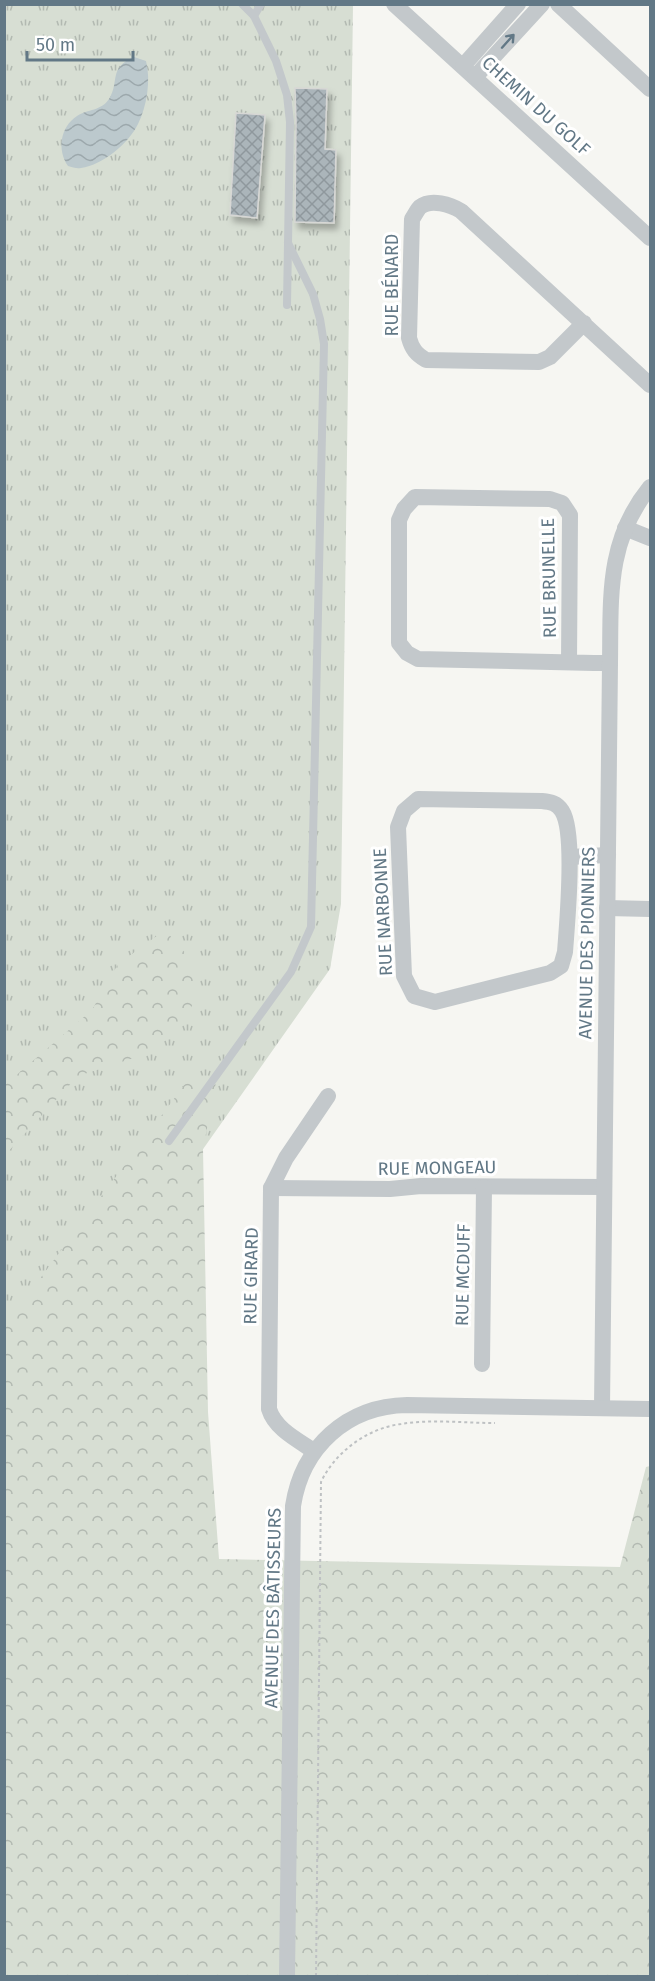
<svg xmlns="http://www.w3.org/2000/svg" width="655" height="1981" viewBox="0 0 655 1981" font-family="'Fira Sans',sans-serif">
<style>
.grass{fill:url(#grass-tufts)}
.forest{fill:url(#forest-crowns)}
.water{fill:url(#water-waves)}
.building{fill:url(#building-cross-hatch);stroke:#d7d7d5;stroke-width:1.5;filter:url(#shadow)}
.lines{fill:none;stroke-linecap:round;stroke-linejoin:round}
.path{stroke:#bec1c3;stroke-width:2;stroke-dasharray:3 3;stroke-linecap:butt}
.lane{stroke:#c3c8cb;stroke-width:8}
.street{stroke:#c3c8cb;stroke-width:16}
.oneway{stroke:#627886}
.labels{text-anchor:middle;stroke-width:6;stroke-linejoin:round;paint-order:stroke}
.street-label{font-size:18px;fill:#627886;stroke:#fff}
</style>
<defs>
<pattern id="grass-tufts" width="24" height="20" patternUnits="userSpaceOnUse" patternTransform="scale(1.5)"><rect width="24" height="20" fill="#d7ded3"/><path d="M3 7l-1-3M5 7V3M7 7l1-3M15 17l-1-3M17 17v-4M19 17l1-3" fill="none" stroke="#b2b9b1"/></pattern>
<pattern id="forest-crowns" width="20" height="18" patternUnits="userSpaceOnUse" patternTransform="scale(1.5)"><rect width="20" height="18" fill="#d7ded3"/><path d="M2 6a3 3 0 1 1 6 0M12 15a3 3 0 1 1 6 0" fill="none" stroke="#b2b9b1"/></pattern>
<pattern id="water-waves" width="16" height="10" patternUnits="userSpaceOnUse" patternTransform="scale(1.5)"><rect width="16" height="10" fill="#bcc9cd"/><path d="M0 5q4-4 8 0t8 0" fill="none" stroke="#9ca8ac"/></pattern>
<pattern id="building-cross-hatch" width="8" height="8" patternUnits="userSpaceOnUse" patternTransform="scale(1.5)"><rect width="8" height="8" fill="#abb5ba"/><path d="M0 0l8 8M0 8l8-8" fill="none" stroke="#8f989d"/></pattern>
<filter id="shadow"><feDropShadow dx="3.5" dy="6" stdDeviation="3" flood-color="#0004"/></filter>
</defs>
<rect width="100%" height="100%" fill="#f6f6f2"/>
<!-- grass -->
<path class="grass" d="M5 5H353L341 904 330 969 110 1281 5 1438Z"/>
<!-- forest -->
<g class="forest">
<path d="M165 930 195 964 196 998 179 1030 146 1054 78 1076 5 1155V1085L92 1010 118 964Z"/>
<path d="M217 1077 203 1149 208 1412 219 1559 620 1567 646 1467 650 1466V1976H5L4 1327 185 1084Z"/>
</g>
<!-- water -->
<path class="water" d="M134 57 146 61C151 80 147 106 138 124 129 143 103 165 81 168 77 169 72 167 68 166 57 150 60 127 77 116 88 109 101 111 109 99 120 81 108 68 134 57Z"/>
<!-- building -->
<g class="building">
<path d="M295 88 327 89 325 149 336 150 334 223 295 222 296 122Z"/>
<path d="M236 113 265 115 257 218 230 215Z"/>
</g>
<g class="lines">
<!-- path -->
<path class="path" d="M316 1976 321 1482C335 1452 368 1428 401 1424 431 1419 464 1423 495 1423"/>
<!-- lane -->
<g class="lane">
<path d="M242 4 254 16 261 4"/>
<path d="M254 16 276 61 287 95 290 122 287 305"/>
<path d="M169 1141 291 972 311 927 324 344 320 319 313 294 288 243"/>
</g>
<!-- street -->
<g class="street">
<path d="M394 4 650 238"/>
<path d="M558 4 650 89"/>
<path d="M463 66 518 4"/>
<path d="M475 77 542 4"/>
<path d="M584 323 550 357 539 362 426 360C416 354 412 349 409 338L412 219C415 215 417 210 420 207 431 198 451 205 461 211L650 385"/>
<path d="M625 528 650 538"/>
<path d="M569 662 570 515 562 503 550 499 415 497 404 509 399 520V643L407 653 418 659 594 663H610"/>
<path d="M418 799 542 801C551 802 557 803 562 811 576 833 567 923 565 952L561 966 550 973 435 1002 414 996 404 976 398 827 404 811Z"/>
<path d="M570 857 608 855"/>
<path d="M607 908 650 909"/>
<path d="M271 1188 390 1189 421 1186 604 1187"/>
<path d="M482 1364 484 1187"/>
<path d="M602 1408 610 663C611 598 606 541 650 487"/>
<path d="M314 1451C298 1440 275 1429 269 1409L271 1188 286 1158 328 1096"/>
<path d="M287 1976 293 1506C302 1447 347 1406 407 1405L650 1409"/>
</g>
</g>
<!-- one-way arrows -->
<defs><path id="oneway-shaft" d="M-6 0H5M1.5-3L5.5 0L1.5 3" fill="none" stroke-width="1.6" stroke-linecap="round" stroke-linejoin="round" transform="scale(1.5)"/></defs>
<use class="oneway" href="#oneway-shaft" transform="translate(508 41) rotate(-48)"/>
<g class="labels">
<!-- street labels -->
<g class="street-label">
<text transform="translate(536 106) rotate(42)" y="6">CHEMIN DU GOLF</text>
<text transform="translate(392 285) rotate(-90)" y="6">RUE BÉNARD</text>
<text transform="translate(549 578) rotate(-91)" y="6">RUE BRUNELLE</text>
<text transform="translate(383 912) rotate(-93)" y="6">RUE NARBONNE</text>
<text transform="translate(587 943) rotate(-89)" y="6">AVENUE DES PIONNIERS</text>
<text transform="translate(437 1168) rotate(-1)" y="6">RUE MONGEAU</text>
<text transform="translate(463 1275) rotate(-89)" y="6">RUE MCDUFF</text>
<text transform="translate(251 1276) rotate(-89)" y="6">RUE GIRARD</text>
<text transform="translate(273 1608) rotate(-89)" y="6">AVENUE DES BÂTISSEURS</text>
</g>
</g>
<!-- border -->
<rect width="655" height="1981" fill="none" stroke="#627886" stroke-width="12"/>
<!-- scale -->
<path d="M27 51v9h106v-9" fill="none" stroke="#627886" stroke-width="3"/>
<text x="36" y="51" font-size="18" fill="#627886" stroke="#ffffff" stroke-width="4.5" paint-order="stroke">50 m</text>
</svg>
